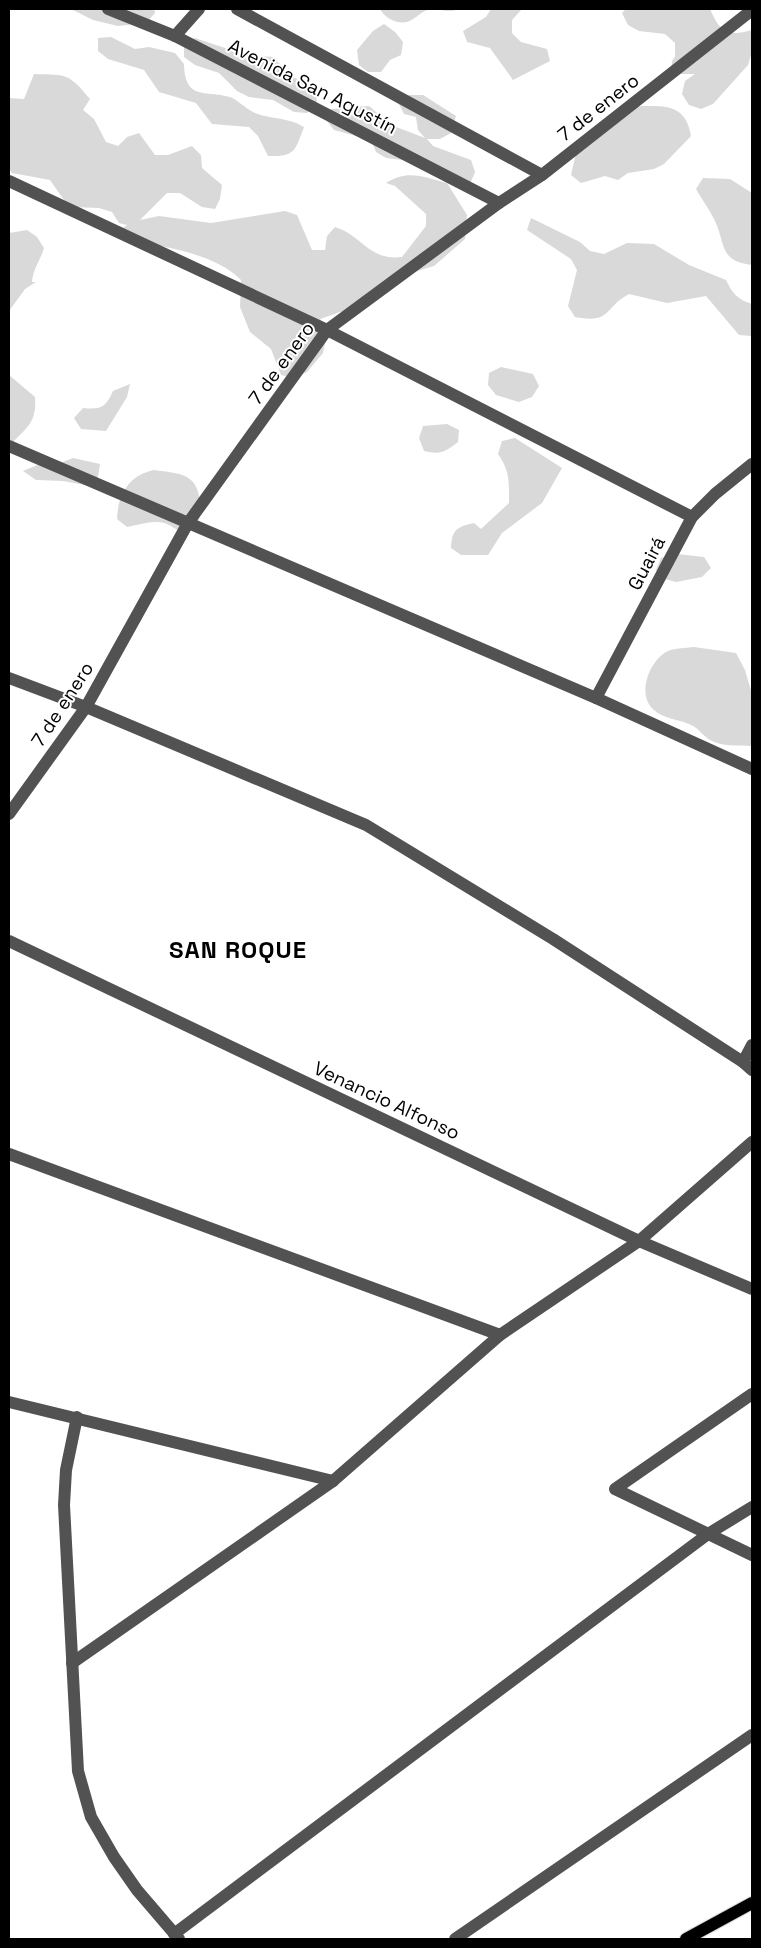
<svg xmlns="http://www.w3.org/2000/svg" width="761" height="1948" viewBox="0 0 761 1948" font-family="'Space Grotesk',sans-serif">
<style>
.green{fill:#d9d9d9}
.lines{fill:none;stroke-linecap:round;stroke-linejoin:round}
.major-casing{stroke:#dbdbdb;stroke-width:14}
.minor{stroke:#525252;stroke-width:12}
.major{stroke:#000;stroke-width:12}
.labels{text-anchor:middle;stroke-width:4;stroke-linejoin:round;paint-order:stroke}
.street-label{font-size:19px;fill:#000;stroke:#fff}
.district-label{font-size:24px;font-weight:bold;letter-spacing:1px;fill:#000;stroke:#fff}
</style>
<rect width="100%" height="100%" fill="#fff"/>
<!-- green -->
<g class="green">
<path d="M71 9H154L155 13 146 23 118 26 93 20Z"/>
<path d="M380 9H458C448 14 437 7 427 10 420 13 414 20 407 22 396 24 385 18 380 9Z"/>
<path d="M491 9H522L512 20V33L521 42 547 49 550 61 513 80 490 48 467 42 463 31 486 17Z"/>
<path d="M626 9H710C720 32 727 37 752 30V52L748 65 713 104 701 109 689 105 682 94 685 81 695 74H671L672 61 675 57V43L665 34 639 31 628 25 622 13Z"/>
<path d="M384 24 395 32 403 42 401 55 390 60 381 72H368L359 65 357 50 373 31Z"/>
<path d="M111 37 135 49 149 47 175 53 184 64C185 101 205 90 230 97 238 100 245 108 253 112 270 120 286 116 304 127 295 150 296 157 268 156L258 136 249 127 212 124 196 103 159 92 144 70 108 59 98 51V38Z"/>
<path d="M195 38 246 55 273 57 292 76 316 90 317 104 307 113 294 112 273 100 249 97 237 91 219 73 195 65 184 57V45Z"/>
<path d="M34 74C68 75 68 73 90 99L83 110 94 119 106 142 118 146 127 137 139 133 155 155H168L192 146 201 155 202 168 222 185 220 199 215 209 202 207 180 193H167L140 220 159 216 211 223 285 211 297 215 312 250H325L327 236 335 227C363 236 369 261 402 257L426 226V214L395 186 386 183C408 169 423 177 447 183L467 215 465 239 434 266 385 281 369 302 320 319 328 329 323 353 307 372 294 378 281 375 271 349 250 332 240 307 241 280C216 254 163 246 127 240L123 228 127 225 119 223 112 212 99 208 74 207 64 200 50 180 12 173 9 169V98L24 99Z"/>
<path d="M409 95H423L456 116 451 133 440 139H427L433 146 471 160 475 172 470 184 412 161 386 158 376 152 371 140 334 130 326 120 331 109 369 106 391 125 425 138 418 130 416 117 404 114 398 102Z"/>
<path d="M642 106C667 106 686 105 691 136L664 164 654 169 628 173 618 180 605 176 581 183 571 175 577 149 629 108Z"/>
<path d="M703 178 730 179 752 193V265C719 261 726 245 715 221 710 210 702 200 696 189Z"/>
<path d="M531 218 580 242 590 251 604 254 627 243 654 244 689 265 726 280C732 293 738 300 752 304V336L739 335 706 296 667 303 629 294C603 308 612 324 575 317L568 306 577 270 571 259 527 230Z"/>
<path d="M27 230 37 237 44 248C40 261 33 269 32 282H36L25 289 9 311V233Z"/>
<path d="M501 367 533 374 539 386 532 397 519 402 496 395 488 385 489 373Z"/>
<path d="M9 375 35 397C37 421 28 427 12 443L9 444Z"/>
<path d="M130 384 127 397 106 431 81 429 74 418 83 408C101 410 106 407 113 391Z"/>
<path d="M447 424 459 430 458 442C445 452 440 455 424 451L419 438 423 426Z"/>
<path d="M515 438 562 468 542 503 502 533 488 555H461L451 548C452 530 456 527 474 523L481 529 509 503C509 482 510 471 498 454L502 441Z"/>
<path d="M73 458 100 464 98 477 90 486 63 481 36 480 23 471 47 461 60 463Z"/>
<path d="M154 470C165 472 184 472 192 481 200 489 202 508 199 519 198 523 192 527 189 531 174 531 179 530 167 524 155 519 139 525 127 527L117 519C118 494 129 475 154 470Z"/>
<path d="M677 554 704 557 711 568 702 577 676 582 665 579 656 570 661 558Z"/>
<path d="M694 647 736 653 745 670 752 694V746C739 745 722 747 710 740 703 736 698 727 689 724 677 719 664 719 654 710 636 695 649 660 668 651 675 648 686 648 694 647Z"/>
</g>
<g class="lines">
<!-- major casing -->
<g class="major-casing">
<path id="major" d="M686 1939 752 1903"/>
</g>
<!-- minor -->
<g class="minor">
<path d="M108 9 175 36 499 203"/>
<path d="M237 9 542 175"/>
<path d="M175 36 199 9"/>
<path d="M9 181 327 330 692 517"/>
<path d="M9 446 596 698 752 769"/>
<path d="M9 678 86 707 366 825 553 939 743 1062 752 1070"/>
<path d="M596 698 692 517 715 494 752 464"/>
<path d="M9 814 86 707 188 523 327 330 499 203 542 175 752 10"/>
<path d="M9 941 639 1241 752 1289"/>
<path d="M743 1062 752 1045"/>
<path d="M9 1154 500 1335"/>
<path d="M752 1394 615 1489 752 1555"/>
<path d="M9 1402 333 1481"/>
<path d="M77 1417 66 1470 64 1505 78 1771 91 1817 114 1857 137 1890 179 1939"/>
<path d="M72 1663 333 1481 500 1335 639 1241 752 1142"/>
<path d="M174 1934 708 1534 752 1507"/>
<path d="M455 1939 752 1735"/>
</g>
<!-- major -->
<use href="#major" class="major"/>
</g>
<g class="labels">
<!-- street labels -->
<g class="street-label">
<text transform="translate(313 86) rotate(27)" y="7">Avenida San Agustín</text>
<text transform="translate(598 107) rotate(-38)" y="7">7 de enero</text>
<text transform="translate(281 363) rotate(-54)" y="7">7 de enero</text>
<text transform="translate(646 563) rotate(-62)" y="7">Guairá</text>
<text transform="translate(62 704) rotate(-57)" y="7">7 de enero</text>
<text transform="translate(387 1100) rotate(25)" y="7">Venancio Alfonso</text>
</g>
<!-- district labels -->
<g class="district-label">
<text x="238" y="958">SAN ROQUE</text>
</g>
</g>
<!-- border -->
<rect width="761" height="1948" fill="none" stroke="#000000" stroke-width="20"/>
</svg>
